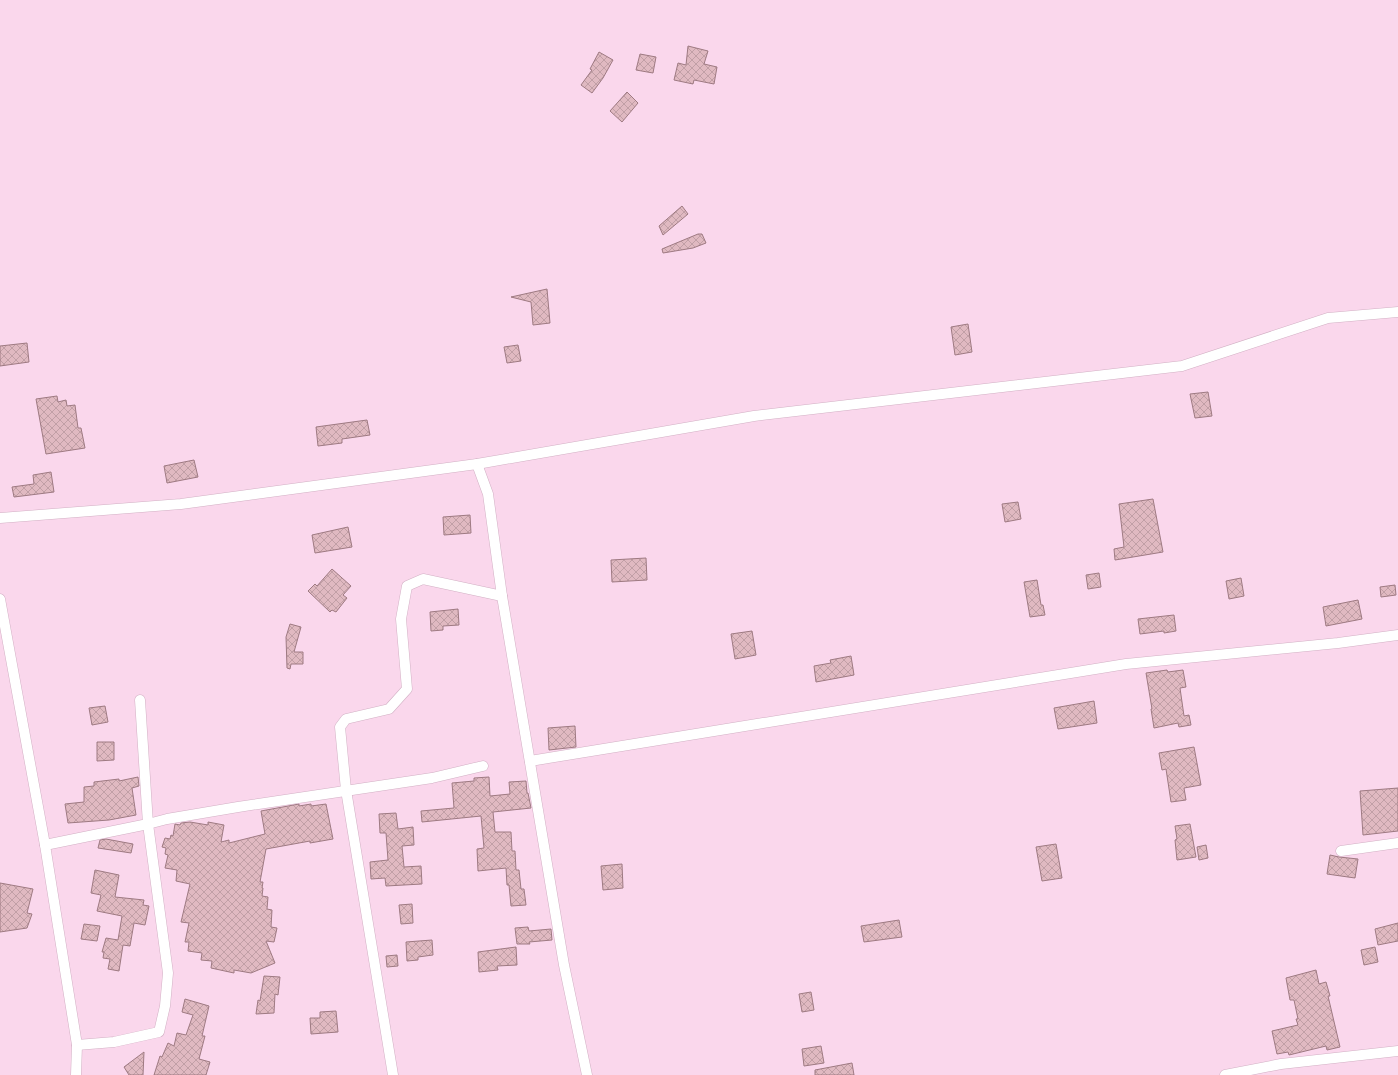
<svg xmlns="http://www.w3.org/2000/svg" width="1398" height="1075" viewBox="0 0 1398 1075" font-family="'Space Grotesk',sans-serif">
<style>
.building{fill:url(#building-cross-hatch);stroke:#9e7a82}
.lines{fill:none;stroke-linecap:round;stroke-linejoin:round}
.minor-casing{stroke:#d2b0c4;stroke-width:11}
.minor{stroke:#fff;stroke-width:10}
</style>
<defs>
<pattern id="building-cross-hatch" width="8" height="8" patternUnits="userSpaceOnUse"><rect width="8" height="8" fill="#e0b9c1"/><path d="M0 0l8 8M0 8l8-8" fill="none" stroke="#c19fa6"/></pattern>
</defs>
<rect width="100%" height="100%" fill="#fad7ec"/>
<!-- building -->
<g class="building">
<path d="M688 46 708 51 704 64 717 67 714 84 694 80 693 84 674 80 678 63 686 65Z"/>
<path d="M599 52 613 60 603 78 592 93 581 85 592 70 590 69Z"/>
<path d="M640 54 656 57 653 73 636 70Z"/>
<path d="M627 92 638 103 622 122 610 111Z"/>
<path d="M682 206 688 214 663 235 659 226Z"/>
<path d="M698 234H702L706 243 693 248 663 253 662 249Z"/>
<path d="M547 289 550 323 533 325 531 302 511 297Z"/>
<path d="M968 324 972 352 955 355 951 327Z"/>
<path d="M27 343 29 362 0 366V346Z"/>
<path d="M518 345 521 361 507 363 504 347Z"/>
<path d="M1208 392 1212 416 1195 418 1190 394Z"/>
<path d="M57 396 58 402 66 400 67 406 75 405 78 428H81L85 448 46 454 36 399Z"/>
<path d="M367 420 370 435 342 439V443L318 446 316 427Z"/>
<path d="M194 460 198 477 167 483 164 466Z"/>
<path d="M51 472 54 492 14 497 12 487 34 484 33 475Z"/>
<path d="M1153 499 1163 552 1115 560 1114 549 1124 547 1119 504Z"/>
<path d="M1018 502 1021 519 1005 522 1002 504Z"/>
<path d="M470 515 471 533 444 535 443 517Z"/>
<path d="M348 527 352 547 315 553 312 535Z"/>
<path d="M646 558 647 580 612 582 611 560Z"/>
<path d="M332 569 351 586 343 595 347 598 336 612 332 610 330 612 308 591 315 584 317 586Z"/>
<path d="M1099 573 1101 587 1088 589 1086 575Z"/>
<path d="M1241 578 1244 596 1229 599 1226 581Z"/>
<path d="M1037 580 1041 605H1043L1045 615 1030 617 1024 582Z"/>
<path d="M1395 585 1396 595 1381 597 1380 587Z"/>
<path d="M1358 600 1362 619 1326 626 1323 607Z"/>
<path d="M458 609 459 625 443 626V630L431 631 430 612Z"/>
<path d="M1174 615 1176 631 1164 633V631L1140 634 1138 619Z"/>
<path d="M290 624 301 627 294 652H303V664H291L290 669 287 668 286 637Z"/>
<path d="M752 631 756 655 735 659 731 634Z"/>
<path d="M851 656 854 675 816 682 814 666 831 663 830 660Z"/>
<path d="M1167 670 1168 672 1183 670 1186 687 1180 688 1184 716 1189 715 1191 725 1179 727 1178 723 1154 728 1151 709H1152L1146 673Z"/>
<path d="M1094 701 1097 723 1058 729 1054 708Z"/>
<path d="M105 706 108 722 92 725 89 708Z"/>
<path d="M575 726 576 747 549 750 548 728Z"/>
<path d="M97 742H114V760L97 761Z"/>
<path d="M1194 747 1201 785 1184 788 1186 800 1171 802 1166 769 1162 770 1159 753Z"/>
<path d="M138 777 139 786 132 788 136 815 109 820 68 823 65 804 84 802V787L94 786V782L119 779V781Z"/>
<path d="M489 777 490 796 510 794 509 782 526 781 527 793H528L531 808 493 812 495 832H511L512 851H515L516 870H519L521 889H524L526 905 511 906 509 885H507L506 868 478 871 477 849 484 848 481 816 422 822 421 811 454 808 452 783 474 781V778Z"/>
<path d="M1398 788V831L1363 835 1360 791Z"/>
<path d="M299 804V806L311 804V806L326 804 333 839 310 843V841L266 849 260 882H263L262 888H263L262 896 268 897 267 909 272 910 271 927 277 928 274 942 266 941 275 963 251 973 234 970V973L211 968 212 961 201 960 202 953 188 951 189 942H185L189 923 181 922 190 884 176 881 177 870 165 868 168 855 165 854 166 848 162 847 165 838 170 839 171 835 173 836 175 824 180 825 181 823 190 822 208 825V822L224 825 221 842 229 840V843L265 834 261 811Z"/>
<path d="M396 813 398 829 413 827 414 845 402 846 404 867 421 866 422 884 386 886 385 878 371 879 370 862 388 860 386 833H380L379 814Z"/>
<path d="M1190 824 1196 857 1177 860 1175 840 1177 839 1175 826Z"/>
<path d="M106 839 133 844 131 853 98 848 100 840Z"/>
<path d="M1056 844 1062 878 1042 881 1036 847Z"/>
<path d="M1206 845 1208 858 1199 860 1197 847Z"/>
<path d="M1330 855 1339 857 1358 859 1355 878 1327 874Z"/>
<path d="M622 864 623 888 603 890 601 866Z"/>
<path d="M95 870 119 875 115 897 144 900 143 905 149 906 145 925 134 923 130 946 123 945 119 971 108 969 110 959 103 958 104 952H102L106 938 118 940 122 916 97 911 101 895 91 893Z"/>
<path d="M0 883 33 889 27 913 32 914 27 928 0 932Z"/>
<path d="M412 904 413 923 401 924 399 905Z"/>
<path d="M899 920 902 937 864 942 861 926Z"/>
<path d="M1398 923V941L1378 945 1375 929Z"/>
<path d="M84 924 100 926 97 941 81 939Z"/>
<path d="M528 927 529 931 551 929 552 940 529 942 530 944H517L515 928Z"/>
<path d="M432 940 433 955 418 957V960L407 961 406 942Z"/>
<path d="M516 947 517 965 497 966 498 970 479 972 478 952Z"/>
<path d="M1375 947 1378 962 1364 965 1361 950Z"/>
<path d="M397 955 398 966 387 967 386 956Z"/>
<path d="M1316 970 1319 984 1326 982 1330 996H1328L1340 1047 1327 1050 1326 1046 1289 1055 1288 1052 1277 1054 1272 1031 1298 1025 1296 1019H1298L1294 1000H1290L1286 978Z"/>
<path d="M264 976 280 977 278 995 275 994 274 1013 256 1014 258 1000 260 1001Z"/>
<path d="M811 992 814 1010 802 1012 799 994Z"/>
<path d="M185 999 209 1006 202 1036H205L199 1059 210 1062 206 1075H154L160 1056 162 1057 168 1043 174 1046 177 1033 186 1035 193 1015 182 1012Z"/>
<path d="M336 1011 338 1032 311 1034 310 1018H320V1012Z"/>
<path d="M821 1046 824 1063 804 1066 802 1049Z"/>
<path d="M144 1052 143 1075H129L124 1067Z"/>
<path d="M852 1063 854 1075H815V1070Z"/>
</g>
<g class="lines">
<!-- minor casing -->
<g class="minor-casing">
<g id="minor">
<path d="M477 464 488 494 502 596 564 965 587 1075"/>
<path d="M0 518 181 504 477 464 754 416 1182 366 1328 318 1398 312"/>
<path d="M0 599 45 845 77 1045 76 1075"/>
<path d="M530 761 1126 664 1338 643 1398 635"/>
<path d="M45 845 148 824 140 700"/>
<path d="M1341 851 1398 843"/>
<path d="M77 1045 114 1042 159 1032 165 1006 168 973 148 824 167 819 238 807 432 778 483 766"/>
<path d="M393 1075 346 790 340 727 346 719 389 709 407 689 401 619 407 586 423 579 502 596"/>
<path d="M1225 1075 1281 1064 1398 1051"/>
</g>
</g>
<!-- minor -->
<use href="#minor" class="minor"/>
</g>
</svg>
